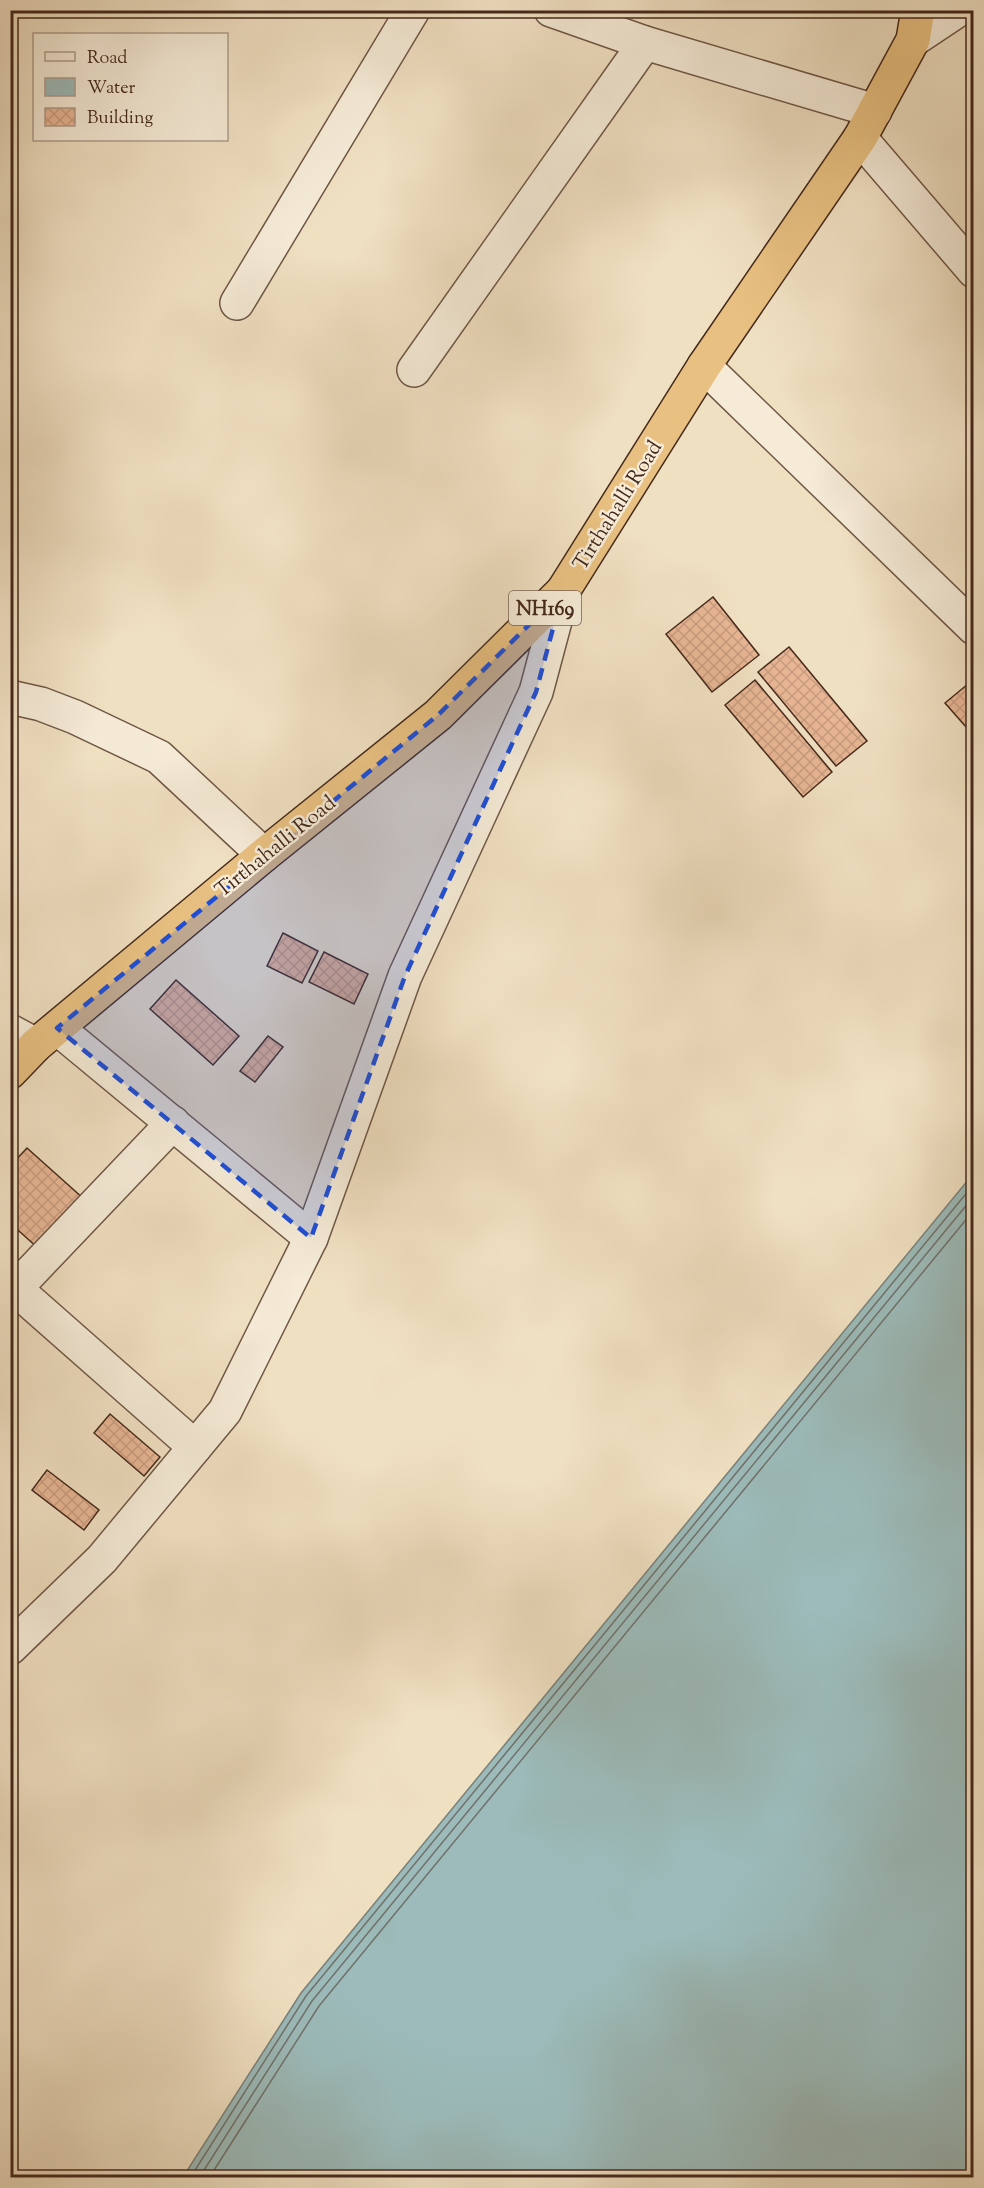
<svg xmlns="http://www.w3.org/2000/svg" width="984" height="2188" viewBox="0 0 984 2188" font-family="'Sorts Mill Goudy',serif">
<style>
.water{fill:#9cbbba;stroke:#79817b;stroke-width:1.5}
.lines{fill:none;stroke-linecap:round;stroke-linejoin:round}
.shore{stroke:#70726b;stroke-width:1.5}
.building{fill:url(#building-cross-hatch);stroke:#45291c;stroke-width:1.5}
.minor-casing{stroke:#705746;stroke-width:36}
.highway-casing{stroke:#45291c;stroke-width:36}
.minor{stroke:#f5ebd7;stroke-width:33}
.highway{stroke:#e8c081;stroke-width:33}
.marked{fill:#1d4ed8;fill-opacity:0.2;stroke:#1d4ed8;stroke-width:4.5;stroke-dasharray:12 8;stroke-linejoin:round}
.labels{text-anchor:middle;stroke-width:5;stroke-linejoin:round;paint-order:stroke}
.shield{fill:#f5ebd7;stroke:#7a6354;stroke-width:1.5}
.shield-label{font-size:20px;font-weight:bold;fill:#45291c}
.street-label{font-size:21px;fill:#45291c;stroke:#f5ebd7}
</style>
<defs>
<pattern id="building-cross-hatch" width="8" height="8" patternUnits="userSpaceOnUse" patternTransform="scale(1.5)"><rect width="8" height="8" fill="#e8b694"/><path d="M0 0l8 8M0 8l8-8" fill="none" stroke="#c89c7f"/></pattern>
</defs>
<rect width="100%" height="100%" fill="#f0e0c2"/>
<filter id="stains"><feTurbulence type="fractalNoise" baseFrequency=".00333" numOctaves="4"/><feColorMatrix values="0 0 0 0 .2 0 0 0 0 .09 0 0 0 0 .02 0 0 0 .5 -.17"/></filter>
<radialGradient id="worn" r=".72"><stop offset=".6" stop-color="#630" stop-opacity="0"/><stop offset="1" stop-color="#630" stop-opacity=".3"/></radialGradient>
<!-- water -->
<path class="water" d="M973 1174V2177H183L301 1993Z"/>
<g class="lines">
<!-- shore -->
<g class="shore">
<path d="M190 2178 306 1996 974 1184"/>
<path d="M199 2178 312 2001 974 1196"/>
<path d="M209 2178 319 2006 974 1210"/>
</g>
</g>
<!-- building -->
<g class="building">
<path d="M713 597 759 655 712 692 666 634Z"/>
<path d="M789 647 867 741 836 766 758 672Z"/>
<path d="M974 679V736L945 703Z"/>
<path d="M755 680 832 772 803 797 725 705Z"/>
<path d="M283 933 318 951 302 983 267 966Z"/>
<path d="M324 952 368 974 354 1004 309 982Z"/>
<path d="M176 980 239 1036 213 1065 150 1009Z"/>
<path d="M268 1036 283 1047 255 1082 240 1071Z"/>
<path d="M27 1148 84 1199 39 1249 10 1223V1166Z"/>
<path d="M110 1414 160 1457 144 1476 94 1433Z"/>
<path d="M47 1470 99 1510 84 1530 32 1490Z"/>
</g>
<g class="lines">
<!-- minor casing -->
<g class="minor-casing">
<g id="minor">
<path d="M551 10 645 43 875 111"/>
<path d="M913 40 958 10"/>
<path d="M860 138 974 271"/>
<path d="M237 303 413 10"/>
<path d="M704 366 974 628"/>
<path d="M414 370 645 43"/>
<path d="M10 697 41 704 75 717 159 757 264 855"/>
<path d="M57 1028 311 1238"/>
<path d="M10 1031 36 1045"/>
<path d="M10 1284 195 1447"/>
<path d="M10 1294 173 1123"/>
<path d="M10 1648 102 1559 225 1411 311 1238 405 976 536 692 563 591"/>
</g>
</g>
<!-- highway casing -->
<g class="highway-casing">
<path id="highway" d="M10 1072 36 1045 264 855 438 715 563 591 704 366 860 138 913 40 918 10"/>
</g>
<!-- minor -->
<use href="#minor" class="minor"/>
<!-- highway -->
<use href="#highway" class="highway"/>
</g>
<!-- marked area -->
<path class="marked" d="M563 591 536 692 405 976 311 1238 57 1028 438 715Z"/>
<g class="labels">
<!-- shield labels -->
<rect class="shield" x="509" y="591" width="72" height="34" rx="4.5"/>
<g class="shield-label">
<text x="545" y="615">NH169</text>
</g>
<!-- street labels -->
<g class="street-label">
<text transform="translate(617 505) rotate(-58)" y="7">Tirthahalli Road</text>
<text transform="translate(275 846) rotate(-39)" y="7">Tirthahalli Road</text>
</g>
</g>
<!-- margin -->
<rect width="984" height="2188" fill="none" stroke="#f0e0c2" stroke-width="36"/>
<rect x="12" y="12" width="960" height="2164" fill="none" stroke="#45291c" stroke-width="3"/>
<rect x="18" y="18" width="948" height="2152" fill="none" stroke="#45291c" stroke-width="1.5"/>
<!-- legend -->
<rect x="33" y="33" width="195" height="108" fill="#f5ebd7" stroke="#af9d8c" stroke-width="1.5"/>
<rect x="45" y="52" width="30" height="9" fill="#f5ebd7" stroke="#af9d8c" stroke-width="1.5"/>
<text x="87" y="63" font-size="18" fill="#45291c">Road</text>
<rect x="45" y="78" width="30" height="18" fill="#9cbbba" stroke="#af9d8c" stroke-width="1.5"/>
<text x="87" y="93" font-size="18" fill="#45291c">Water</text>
<rect x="45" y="108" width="30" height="18" fill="url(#building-cross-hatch)" stroke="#af9d8c" stroke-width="1.5"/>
<text x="87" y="123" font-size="18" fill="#45291c">Building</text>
<rect width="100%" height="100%" filter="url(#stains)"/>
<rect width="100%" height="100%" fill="url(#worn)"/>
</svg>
